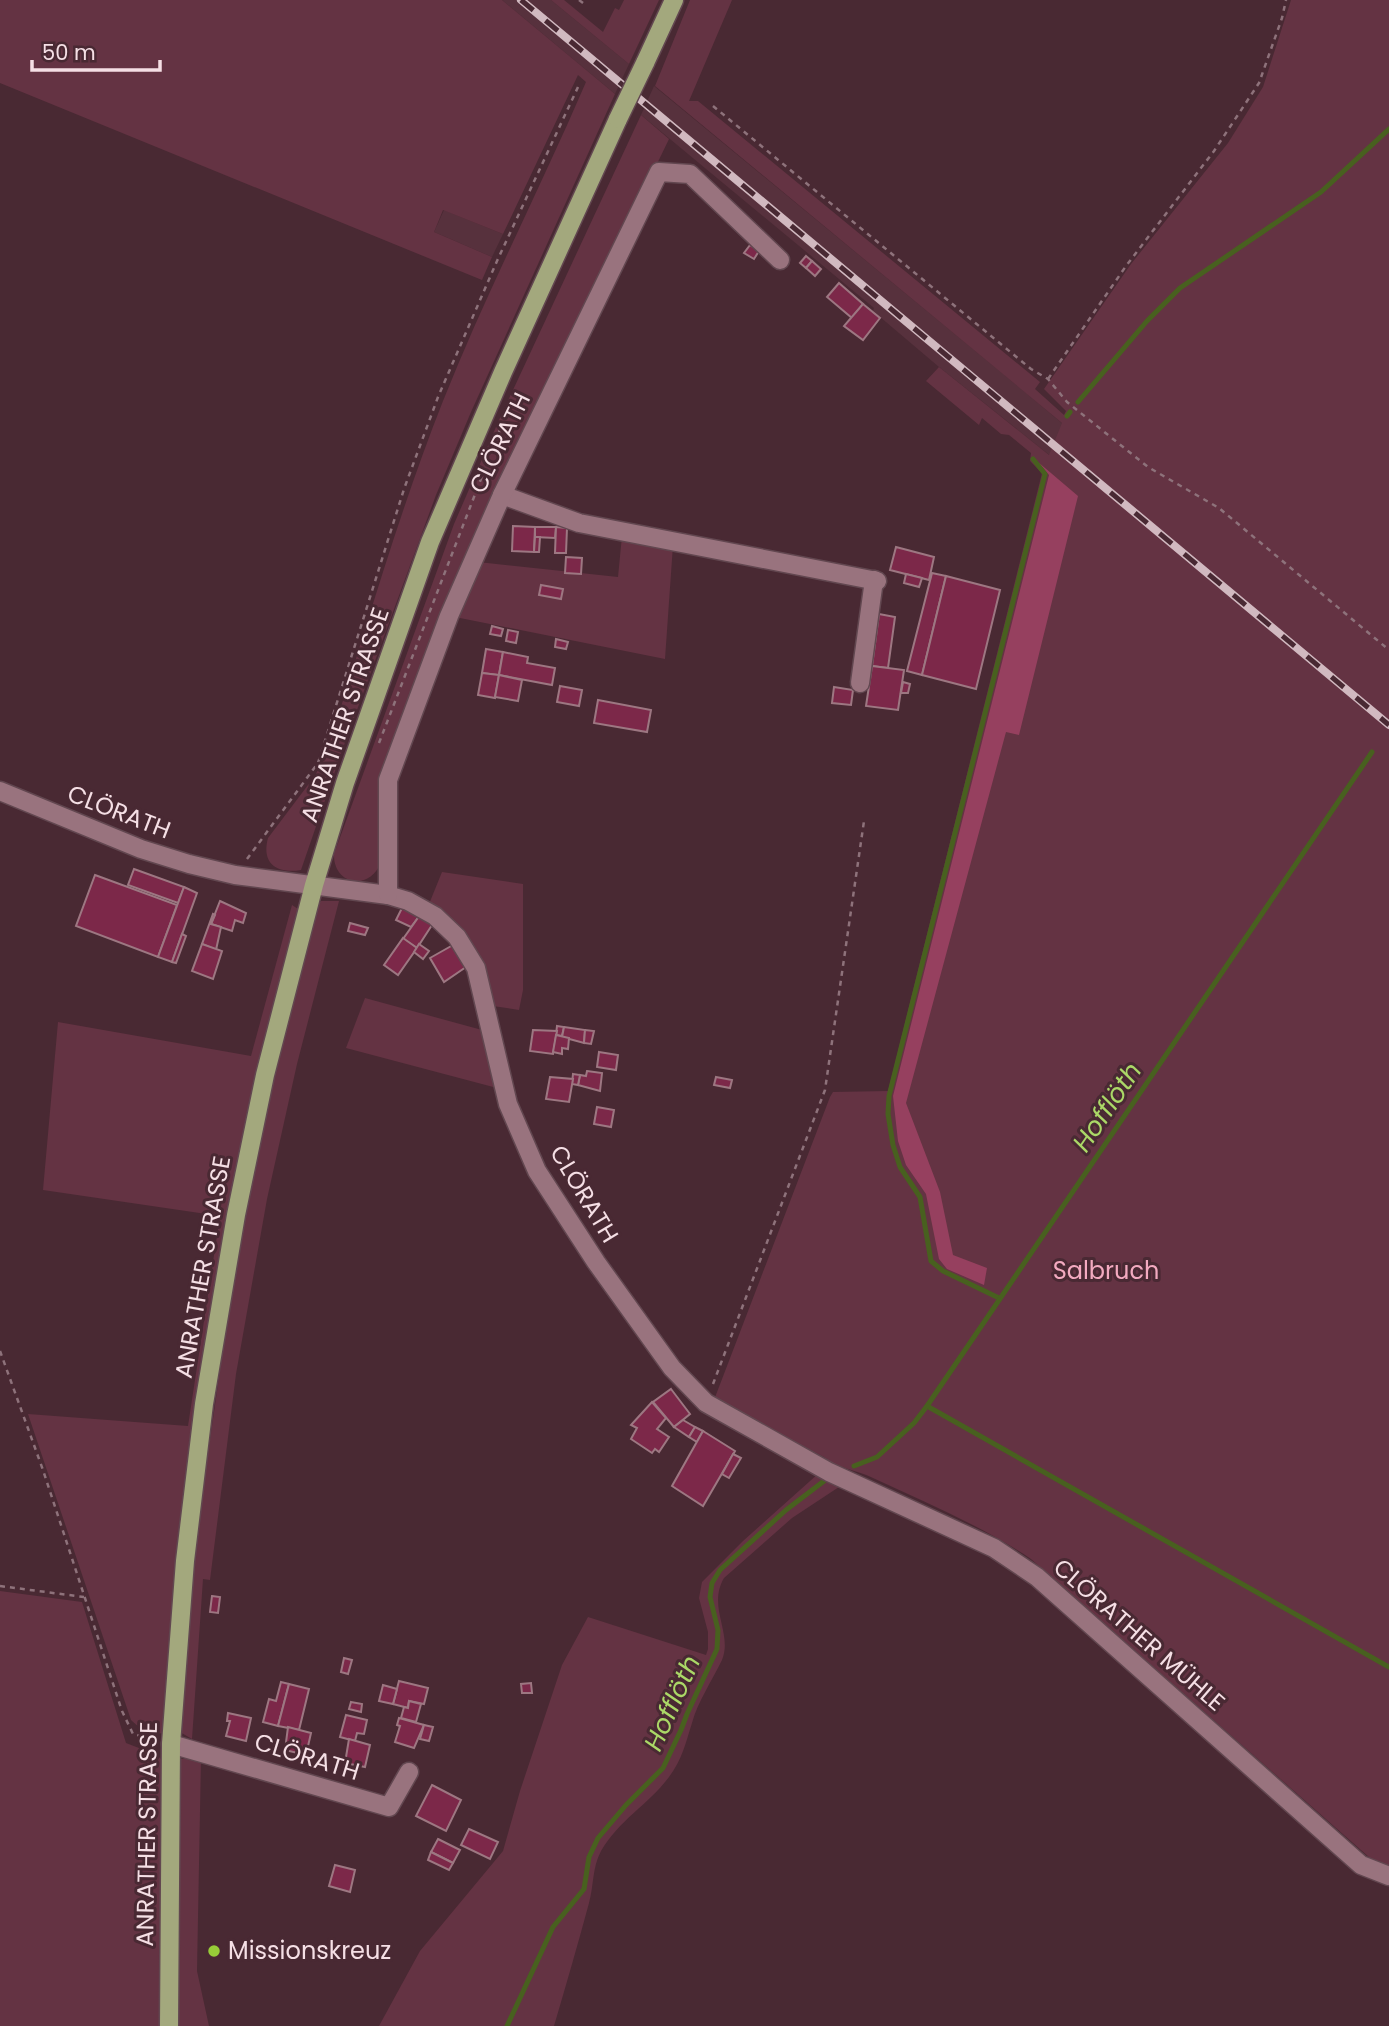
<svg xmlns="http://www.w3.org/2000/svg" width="1389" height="2026" viewBox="0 0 1389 2026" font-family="Poppins,sans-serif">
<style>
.built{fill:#57313d}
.green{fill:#643343}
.forest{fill:#96405f}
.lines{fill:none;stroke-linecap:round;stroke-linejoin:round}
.stream{stroke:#48601f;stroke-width:5}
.building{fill:#7c2849;stroke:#9d7782;stroke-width:2}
.minor-casing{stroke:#624750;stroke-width:21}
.major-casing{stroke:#624750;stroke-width:21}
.path{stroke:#8e727b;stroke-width:2.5;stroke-dasharray:5 5;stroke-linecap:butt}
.minor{stroke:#99737e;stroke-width:18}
.major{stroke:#a3a87d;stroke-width:18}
.rail-casing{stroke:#d1b9c0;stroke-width:8}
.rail{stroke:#492933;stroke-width:5;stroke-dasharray:16;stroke-linecap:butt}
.major-bridge-casing{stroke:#624750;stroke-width:21;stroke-linecap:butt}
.major-bridge{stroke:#a3a87d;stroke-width:18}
.poi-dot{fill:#97cc38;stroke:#492933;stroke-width:2.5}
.labels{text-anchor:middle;stroke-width:6;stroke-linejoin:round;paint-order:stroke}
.street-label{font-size:24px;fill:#f5dfe5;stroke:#492933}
.park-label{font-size:24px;fill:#f3aac0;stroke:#492933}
.poi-label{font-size:24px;fill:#f5dfe5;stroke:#492933;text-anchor:start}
.water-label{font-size:26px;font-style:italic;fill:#abd867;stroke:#492933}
</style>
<rect width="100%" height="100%" fill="#492933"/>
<!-- built -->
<g class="built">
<path d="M502 0H551L629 64 615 94Z"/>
<path d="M654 86 1007 377 1389 698 1053 458 939 367 873 311 874 308 641 115Z"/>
<path d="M444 210 503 234 492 257 434 232Z"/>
</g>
<!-- green -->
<g class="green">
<path d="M0 0H502L615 94 471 412 436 495 343 748 301 870C277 874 261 864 268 838L314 777 325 758C363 639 397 517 443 401 486 293 540 189 586 82L578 75 503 234 443 210 434 232 492 257 482 280 0 83Z"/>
<path d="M551 0H564L603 32 615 8 619 10 624 0H659L629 64Z"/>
<path d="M690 0H732L689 101H698L1040 382 1035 389 1064 415 1066 411 1044 389 1131 264 1228 143 1263 87 1291 0H1389V1866L1370 1858 1031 1559C982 1526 927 1503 873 1478 857 1470 838 1469 824 1457L714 1400 830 1097 833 1092 888 1091 1042 473 1030 461 1031 453 1009 435 1001 434 982 418 979 425 926 381 939 367 1049 455 1062 423 655 86Z"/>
<path d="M641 115 669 139 495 500 407 710 381 862C370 892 333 885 334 854L454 524 499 420Z"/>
<path d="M622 536 673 545 665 659 455 617 478 562 618 577Z"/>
<path d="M442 872 523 884V990L519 1010 493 1006 429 904Z"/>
<path d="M321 901H339L297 1064 267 1199 236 1374 210 1580 203 1579 192 1739 180 1732 198 1524 236 1258 275 1071 315 909Z"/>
<path d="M292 905 298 909C256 1075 217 1242 195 1411 181 1518 175 1626 164 1733 151 1735 140 1729 131 1720L28 1414 188 1426 220 1216 43 1190 58 1022 251 1056Z"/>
<path d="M365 998 482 1030 497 1088 346 1048Z"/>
<path d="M819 1473 842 1485 792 1518 724 1578C707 1607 733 1633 722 1660 712 1681 698 1701 692 1723 686 1742 682 1760 669 1777 649 1804 619 1820 601 1851 592 1868 594 1885 589 1903 578 1944 566 1985 554 2026H379L420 1951 503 1851 520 1791 562 1665 588 1617 706 1655 708 1649V1632L699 1598 702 1582 743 1541Z"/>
<path d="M0 1591 82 1602 126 1743 157 1755 162 1760 159 2026H0Z"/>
<path d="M201 1758 197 1971 209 2026H178L179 1759Z"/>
</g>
<!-- forest -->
<path class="forest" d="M1038 462 1078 496 1019 735 1006 732 906 1103 940 1192 953 1255 987 1268 984 1285 947 1269 939 1259 926 1194 906 1165 898 1141 893 1096 1049 475Z"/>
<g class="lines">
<!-- stream -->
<g class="stream">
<path d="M1078 402 1147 321 1180 288 1321 192 1389 129"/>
<path d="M1067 416 1070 412"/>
<path d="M999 1298 943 1271 931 1261 920 1197 900 1167 893 1145 888 1114 889 1096 1045 474 1033 459"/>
<path d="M927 1406 1389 1667"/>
<path d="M854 1466 877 1457 914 1423 927 1406 1372 752"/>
<path d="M507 2026 553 1927 584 1889 589 1857 598 1838 626 1805 663 1768 681 1730 687 1714 717 1649 718 1630 710 1597 712 1583 720 1570 786 1510 824 1481"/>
</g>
</g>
<!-- building -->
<g class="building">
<path d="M750 245 759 251 754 259 744 253Z"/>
<path d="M806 256 812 261 806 268 800 263Z"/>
<path d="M812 261 821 269 815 276 806 268Z"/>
<path d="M839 283 863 304 852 318 827 297Z"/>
<path d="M863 304 880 318 863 340 844 326Z"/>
<path d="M513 526 535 527 534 552 512 551Z"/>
<path d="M535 527H556L555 538 535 537Z"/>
<path d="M556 527 567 528 566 553H555Z"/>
<path d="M535 537H540L539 552H534Z"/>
<path d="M896 547 934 557 929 580 890 570Z"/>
<path d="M566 557 582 558 581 574 565 573Z"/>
<path d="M932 573 946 576 922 675 907 671Z"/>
<path d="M906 574 922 578 919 587 904 583Z"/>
<path d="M946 576 1000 590 976 689 922 675Z"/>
<path d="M541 585 563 589 561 599 539 595Z"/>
<path d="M879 614 895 617 888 668 872 666Z"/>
<path d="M492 626 503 629 501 636 490 634Z"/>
<path d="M508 630 518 632 516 643 506 641Z"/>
<path d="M556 639 568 642 566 649 555 647Z"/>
<path d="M486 649 503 652 499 675 482 673Z"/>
<path d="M503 652 528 657 527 663 555 668 552 685 499 675Z"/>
<path d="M872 666 904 670 898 710 866 706Z"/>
<path d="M482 673 499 675 495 698 478 695Z"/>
<path d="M499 675 522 680 518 701 495 697Z"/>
<path d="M903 682 910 684 908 693H901Z"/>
<path d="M560 686 582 690 579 706 557 702Z"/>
<path d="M834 687 853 690 851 705 832 703Z"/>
<path d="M598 700 651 710 647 732 594 723Z"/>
<path d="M134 869 184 887 178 903 128 885Z"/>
<path d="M95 875 177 905 158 957 76 926Z"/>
<path d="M184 887 197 893 172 962 158 957Z"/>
<path d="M220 901 246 913 243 923 235 920 232 931 211 924Z"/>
<path d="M402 908 420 915 411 927 396 920Z"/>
<path d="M213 914 215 915 211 924 221 927 216 950 202 944Z"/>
<path d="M420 915 434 922 417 948 403 939Z"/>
<path d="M350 923 368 928 365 935 348 931Z"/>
<path d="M182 934 186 936 176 963 172 962Z"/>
<path d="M403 938 417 948 398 975 384 965Z"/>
<path d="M202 944 222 951 213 979 192 971Z"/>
<path d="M419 944 429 951 423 959 414 952Z"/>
<path d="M453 945 466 967 444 982 430 958Z"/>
<path d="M557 1026 564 1027 562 1036 556 1035Z"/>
<path d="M564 1027 585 1030 584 1043 562 1037Z"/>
<path d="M533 1030 557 1031 553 1054 530 1051Z"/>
<path d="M585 1030 594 1031 591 1044 584 1043Z"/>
<path d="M556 1035 569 1038 568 1049 562 1048V1054L553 1052Z"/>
<path d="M599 1052 618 1055 616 1070 597 1067Z"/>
<path d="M587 1071 602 1073 600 1091 578 1085 580 1075 586 1076Z"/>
<path d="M573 1074 580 1075 578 1085 572 1084Z"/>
<path d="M550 1077 573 1079 569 1102 546 1099Z"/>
<path d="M716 1077 732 1080 730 1088 714 1085Z"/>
<path d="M597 1107 614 1110 611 1127 594 1124Z"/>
<path d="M671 1389 690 1414 674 1427 653 1402Z"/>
<path d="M652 1402 666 1418 657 1429 669 1437 659 1452 655 1449 652 1453 631 1439 637 1428 631 1425Z"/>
<path d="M683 1420 695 1427 689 1437 674 1427Z"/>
<path d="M695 1427 703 1431 697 1442 689 1437Z"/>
<path d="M703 1431 735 1451 703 1506 672 1486Z"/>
<path d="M733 1454 741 1458 729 1478 722 1474Z"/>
<path d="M212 1596 220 1597 218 1613 210 1612Z"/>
<path d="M344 1658 352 1660 348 1674 341 1672Z"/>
<path d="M399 1681 428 1688 424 1704 409 1701 408 1708 393 1704Z"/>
<path d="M281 1682 289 1684 278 1726 263 1722 269 1699 276 1701Z"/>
<path d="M531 1683 532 1693H522L521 1684Z"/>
<path d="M289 1684 309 1689 299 1730 278 1726Z"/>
<path d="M383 1685 397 1689 393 1704 379 1701Z"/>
<path d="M409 1701 421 1704 416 1722 401 1718 404 1707 408 1708Z"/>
<path d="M351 1702 362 1704 361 1712 349 1709Z"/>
<path d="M228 1713 251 1718 246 1741 226 1736 230 1721H227Z"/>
<path d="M346 1715 367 1720 364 1734 357 1733 355 1741 340 1737Z"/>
<path d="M399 1718 424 1725 414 1748 395 1742 400 1726 397 1725Z"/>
<path d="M424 1725 433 1727 429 1741 420 1739Z"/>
<path d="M288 1727 311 1733 306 1755 285 1750Z"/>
<path d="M349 1739 370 1745 365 1767 345 1763Z"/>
<path d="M432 1785 461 1800 446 1831 416 1816Z"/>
<path d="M469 1829 498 1842 490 1859 461 1845Z"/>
<path d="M438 1839 460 1850 453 1863 431 1852Z"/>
<path d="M431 1852 453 1863 449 1870 428 1860Z"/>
<path d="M335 1865 355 1870 350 1892 329 1886Z"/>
</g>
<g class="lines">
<!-- minor casing -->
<g class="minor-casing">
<g id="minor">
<path d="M502 495 579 523 877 581"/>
<path d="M860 683 874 580"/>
<path d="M0 791 141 849 189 864 235 875 388 895 408 901 435 916 457 937 476 968 508 1104 537 1171 596 1262 672 1368 706 1403 829 1472 994 1548 1037 1577 1361 1865 1389 1876"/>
<path d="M388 895V780L449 616 502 495 659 172 690 174 780 260"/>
<path d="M171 1744 389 1807 409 1772"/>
</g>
</g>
<!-- major casing -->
<g class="major-casing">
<g id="major">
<path d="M645 63 674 0"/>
<path d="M169 2026 171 1744 185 1561 204 1404 236 1215 265 1075 314 885 345 783 430 542 503 372 618 119"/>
</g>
</g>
<!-- path -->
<g class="path">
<path d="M579 0 583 3"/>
<path d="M713 106 1031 369 1048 379 1067 402 1148 467 1219 508 1389 650"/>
<path d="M1048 379 1126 266 1214 151 1259 83 1282 18 1286 0"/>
<path d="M379 743 508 409"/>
<path d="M247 859 318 763 404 489 438 397 497 261 578 87"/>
<path d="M0 1351 43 1470 122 1711 133 1734 154 1739"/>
<path d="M713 1384 825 1090 864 821"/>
<path d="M0 1586 84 1597"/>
</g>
<!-- minor -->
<use href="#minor" class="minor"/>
<!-- major -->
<use href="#major" class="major"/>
<!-- rail casing -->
<g class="rail-casing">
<path id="rail" d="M521 0 1389 725"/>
</g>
<!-- rail -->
<use href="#rail" class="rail"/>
<!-- major-bridge casing -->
<g class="major-bridge-casing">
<path id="major-bridge" d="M618 119 645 63"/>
</g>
<!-- major-bridge -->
<use href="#major-bridge" class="major-bridge"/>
</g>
<!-- markers -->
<circle class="poi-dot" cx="214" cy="1951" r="7"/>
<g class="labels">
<!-- street labels -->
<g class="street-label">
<text transform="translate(500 443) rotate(-64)" y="8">CLÖRATH</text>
<text transform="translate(345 715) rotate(-71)" y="8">ANRATHER STRASSE</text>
<text transform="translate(119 812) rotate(21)" y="8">CLÖRATH</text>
<text transform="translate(584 1194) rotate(59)" y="8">CLÖRATH</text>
<text transform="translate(203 1267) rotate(-80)" y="8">ANRATHER STRASSE</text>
<text transform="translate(1139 1635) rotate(41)" y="8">CLÖRATHER MÜHLE</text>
<text transform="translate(307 1757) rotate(17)" y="8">CLÖRATH</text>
<text transform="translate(147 1834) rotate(-89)" y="8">ANRATHER STRASSE</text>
</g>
<!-- park labels -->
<g class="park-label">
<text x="1106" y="1279">Salbruch</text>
</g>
<!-- poi labels -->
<g class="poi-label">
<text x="228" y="1959">Missionskreuz</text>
</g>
<!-- water labels -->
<g class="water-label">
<text transform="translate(1107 1107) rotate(-56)" y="9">Hofflöth</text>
<text transform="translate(672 1703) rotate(-66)" y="9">Hofflöth</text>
</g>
</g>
<!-- scale -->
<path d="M32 60v10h128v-10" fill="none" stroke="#f5dfe5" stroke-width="3.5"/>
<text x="42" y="60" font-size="21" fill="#f5dfe5" stroke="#492933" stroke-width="5" paint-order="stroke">50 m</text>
</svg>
